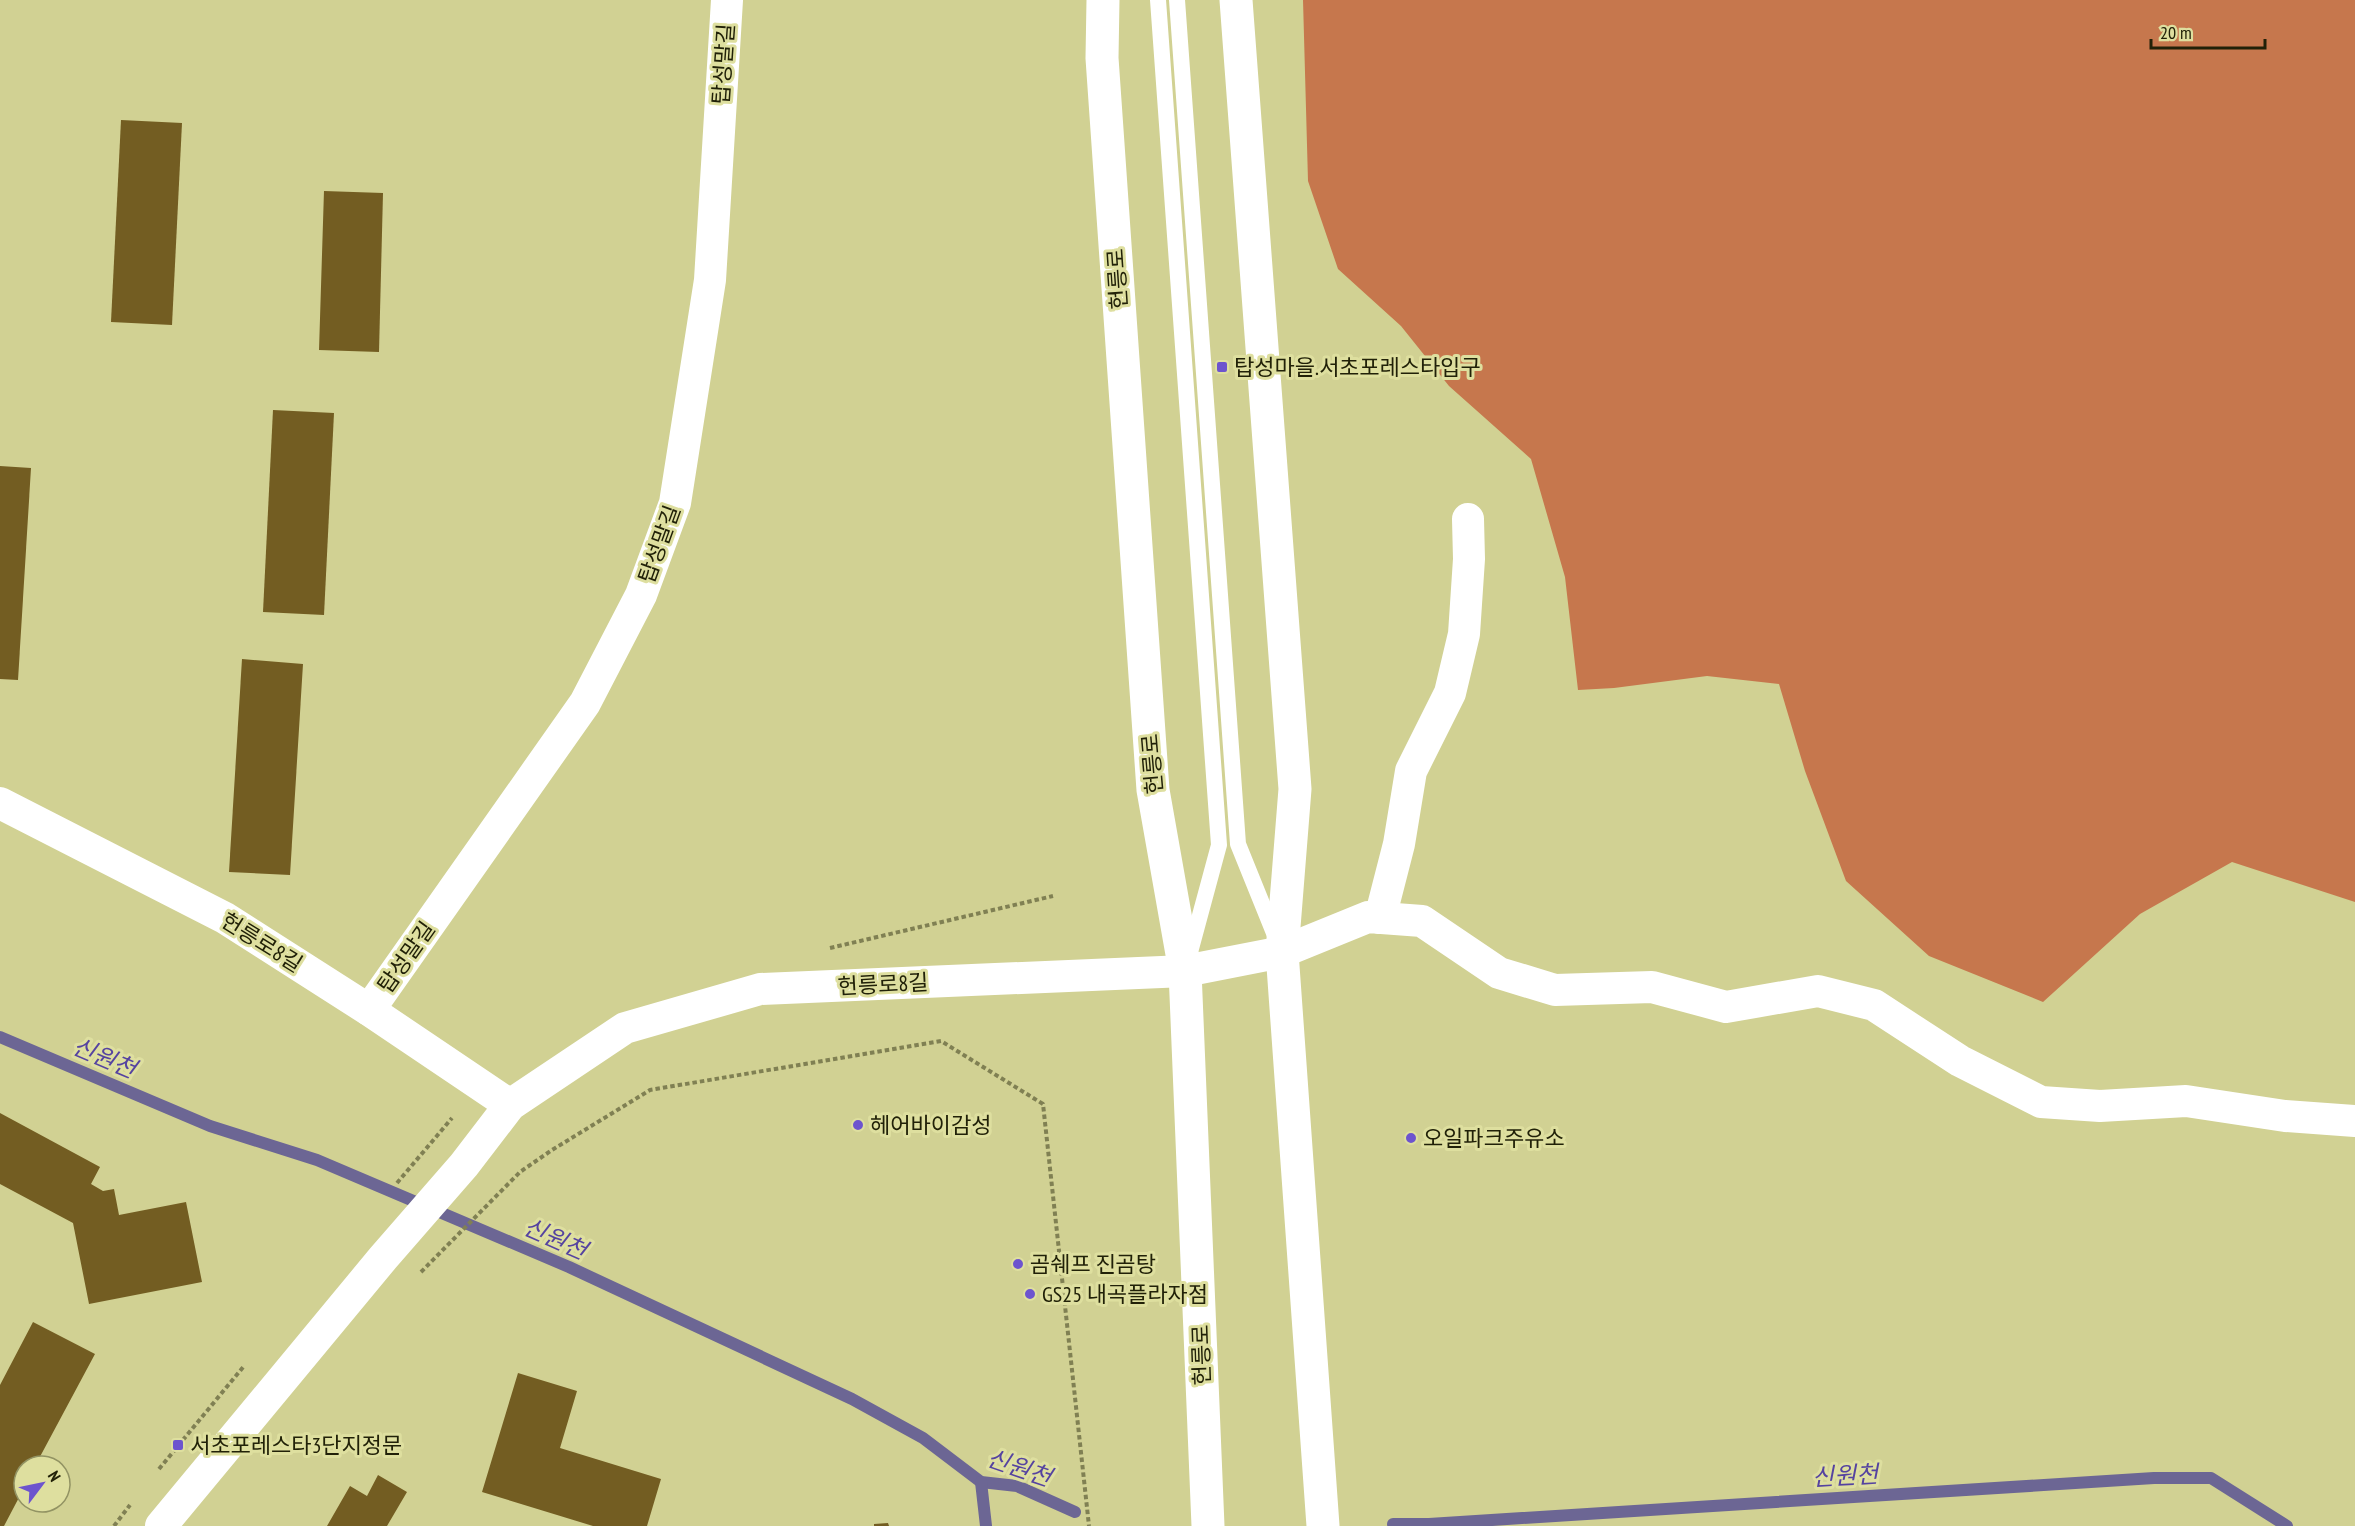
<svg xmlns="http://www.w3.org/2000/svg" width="2355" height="1526" viewBox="0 0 2355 1526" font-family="'PT Sans Narrow','Noto Sans KR',sans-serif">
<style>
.forest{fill:#c6774d}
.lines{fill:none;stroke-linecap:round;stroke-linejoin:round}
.stream{stroke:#6c6694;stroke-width:12}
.building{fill:#735d22}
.path{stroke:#808053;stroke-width:4;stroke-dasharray:4.5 3;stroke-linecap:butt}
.lane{stroke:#fff;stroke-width:16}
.street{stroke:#fff;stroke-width:32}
.primary{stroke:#fff;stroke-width:33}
.poi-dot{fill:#6d54ce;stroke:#dedf9f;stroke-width:2}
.labels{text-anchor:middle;stroke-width:6;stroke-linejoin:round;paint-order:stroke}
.street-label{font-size:22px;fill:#212108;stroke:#dedf9f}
.poi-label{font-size:22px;fill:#212108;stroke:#dedf9f;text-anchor:start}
.water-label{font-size:24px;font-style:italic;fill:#5543a0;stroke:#dedf9f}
</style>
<rect width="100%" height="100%" fill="#d1d193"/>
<!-- forest -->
<path class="forest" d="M1303 0H2355V902L2232 862 2140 914 2043 1002 1929 956 1846 881 1805 771 1779 684 1707 676 1614 688 1578 690 1565 577 1531 459 1449 386 1401 326 1338 269 1308 181Z"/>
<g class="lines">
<!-- stream -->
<g class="stream">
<path d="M0 1037 210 1126 317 1160 569 1267 852 1399 923 1438 981 1482 1017 1486 1075 1512"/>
<path d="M981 1482 986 1526"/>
<path d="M1393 1524H1429L2154 1478H2211L2287 1526"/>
</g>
</g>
<!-- building -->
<g class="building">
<path d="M121 120 182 123 172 325 111 322Z"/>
<path d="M324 191 383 193 379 352 319 350Z"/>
<path d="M273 410 334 413 324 615 263 612Z"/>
<path d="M0 466 31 468 18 680 0 679Z"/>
<path d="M242 659 303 664 290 875 229 872Z"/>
<path d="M0 1113 100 1167 91 1184 103 1191 114 1189 119 1215 186 1202 202 1282 89 1304 73 1223 0 1184Z"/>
<path d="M33 1322 95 1354 35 1466H24V1488L4 1526H0V1385Z"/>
<path d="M518 1373 577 1391 560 1448 661 1479 647 1526H593L482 1492Z"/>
<path d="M378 1475 407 1492 387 1526H327L350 1486 367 1496Z"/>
<path d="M888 1523 889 1526H874V1524Z"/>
</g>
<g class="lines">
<!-- path -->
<g class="path">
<path d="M830 948 1053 896"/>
<path d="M397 1183 452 1118"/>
<path d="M421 1272 520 1172 552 1150 650 1090 941 1041 1043 1104 1089 1526"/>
<path d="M159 1469 244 1366"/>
<path d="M114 1526 130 1505"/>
</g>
<!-- lane -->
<g class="lane">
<path d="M1158 0 1219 845 1189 956"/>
<path d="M1177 0 1238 844 1276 938"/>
</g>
<!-- street -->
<g class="street">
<path d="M0 803 225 918 369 1010 510 1105"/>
<path d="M1380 918 1399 844 1411 771 1450 693 1464 634 1469 559 1468 519"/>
<path d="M369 1010 585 703 641 595 675 503 710 280 727 0"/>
<path d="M161 1526 383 1258 464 1165 510 1105 625 1028 760 989 1185 971 1282 952 1368 917 1422 921 1499 973 1555 990 1652 987 1726 1007 1818 991 1874 1005 1960 1061 2041 1102 2100 1106 2186 1101 2285 1116 2355 1121"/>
</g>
<!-- primary -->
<g class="primary">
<path d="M1103 0 1102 58 1153 790 1185 971 1208 1526"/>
<path d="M1236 0 1295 789 1282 952 1323 1526"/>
</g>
</g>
<!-- markers -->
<g class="poi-dot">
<rect x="1216" y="361" width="12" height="12" rx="3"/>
<circle cx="858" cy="1125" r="6"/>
<circle cx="1411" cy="1138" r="6"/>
<circle cx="1018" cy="1264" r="6"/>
<circle cx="1030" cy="1294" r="6"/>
<rect x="172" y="1439" width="12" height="12" rx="3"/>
</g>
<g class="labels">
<!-- street labels -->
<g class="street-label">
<text transform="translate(723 64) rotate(-86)" y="8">탑성말길</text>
<text transform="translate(1117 279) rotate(-94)" y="8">헌릉로</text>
<text transform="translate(659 544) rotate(-70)" y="8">탑성말길</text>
<text transform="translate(1152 764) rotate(-95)" y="8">헌릉로</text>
<text transform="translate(262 942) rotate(32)" y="8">헌릉로8길</text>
<text transform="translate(406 957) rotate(-55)" y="8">탑성말길</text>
<text transform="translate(883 984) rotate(-3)" y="8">헌릉로8길</text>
<text transform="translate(1201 1355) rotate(-92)" y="8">헌릉로</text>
</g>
<!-- poi labels -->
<g class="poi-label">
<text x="1234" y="375">탑성마을.서초포레스타입구</text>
<text x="870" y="1133">헤어바이감성</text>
<text x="1423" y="1146">오일파크주유소</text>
<text x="1030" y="1272">곰쉐프 진곰탕</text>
<text x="1042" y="1302">GS25 내곡플라자점</text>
<text x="190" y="1453">서초포레스타3단지정문</text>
</g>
<!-- water labels -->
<g class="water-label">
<text transform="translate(104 1058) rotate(23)" y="8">신원천</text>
<text transform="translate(555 1239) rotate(24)" y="8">신원천</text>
<text transform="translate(1019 1468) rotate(19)" y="8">신원천</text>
<text transform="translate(1845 1476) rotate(-3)" y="8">신원천</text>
</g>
</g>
<!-- north arrow -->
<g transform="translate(42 1484) rotate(58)"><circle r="28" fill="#dedf9f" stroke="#929363" stroke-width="1.5"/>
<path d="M0-4.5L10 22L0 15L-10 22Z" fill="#6d54ce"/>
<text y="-9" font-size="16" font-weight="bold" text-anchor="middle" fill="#212108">N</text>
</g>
<!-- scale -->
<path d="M2151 39v9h114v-9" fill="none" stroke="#212108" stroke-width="3"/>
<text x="2160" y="39" font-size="18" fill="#212108" stroke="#dedf9f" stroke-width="4.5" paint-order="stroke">20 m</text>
</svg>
